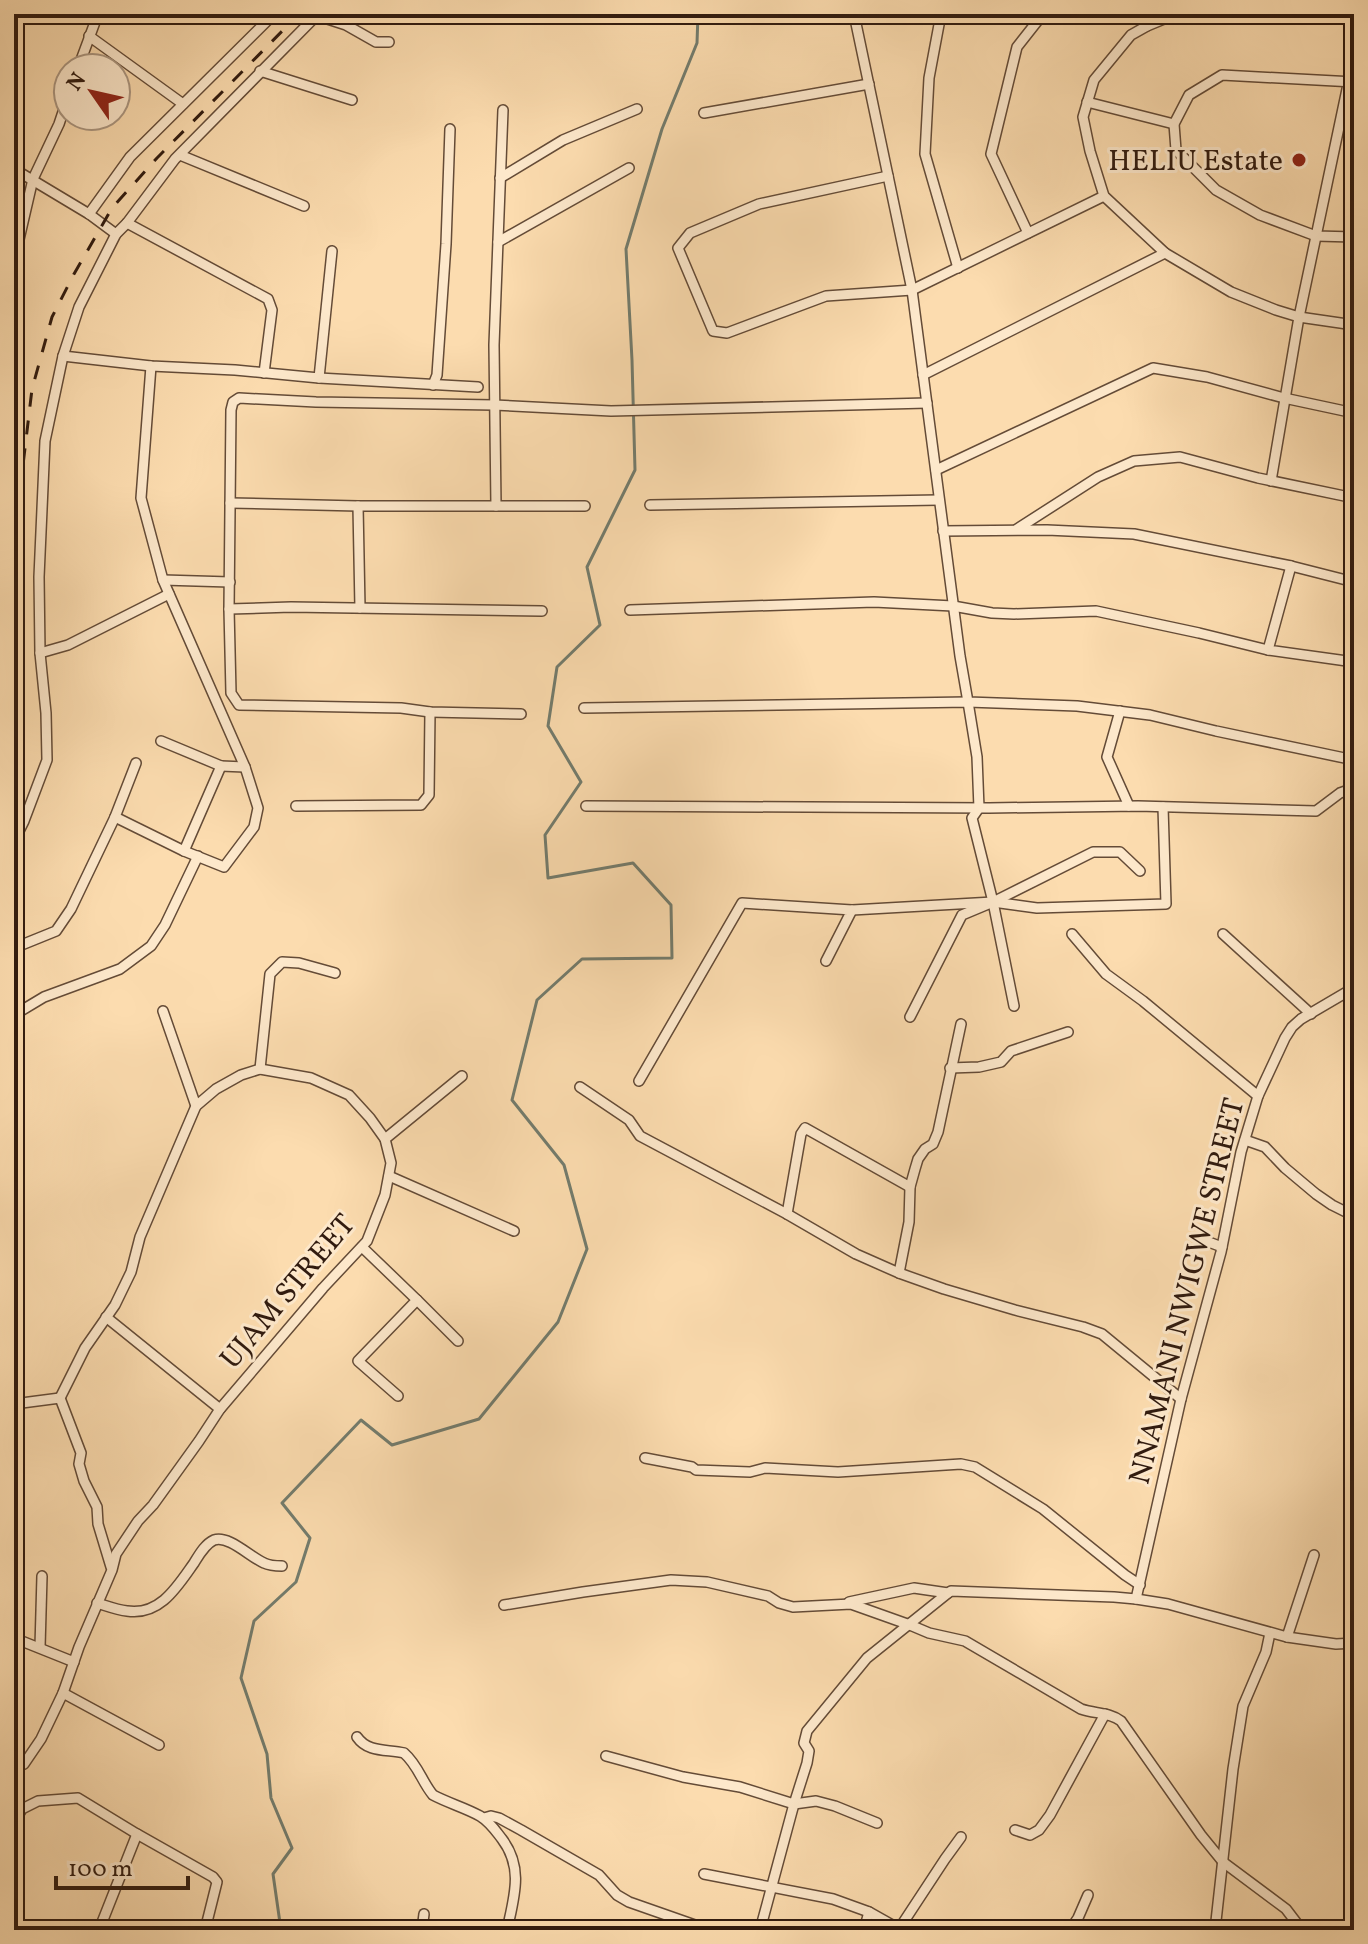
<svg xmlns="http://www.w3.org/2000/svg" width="1368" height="1944" viewBox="0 0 1368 1944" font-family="Vollkorn,serif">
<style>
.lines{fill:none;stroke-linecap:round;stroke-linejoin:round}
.stream{stroke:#737c6d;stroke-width:3}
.minor-casing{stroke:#644b37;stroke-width:12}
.minor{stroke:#fde8cb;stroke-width:9}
.rail{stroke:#311b0f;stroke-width:3;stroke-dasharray:14 14;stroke-linecap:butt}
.poi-dot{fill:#8f2418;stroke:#fde8cb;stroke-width:3}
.labels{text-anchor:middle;stroke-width:6;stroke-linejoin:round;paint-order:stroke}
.poi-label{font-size:30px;fill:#311b0f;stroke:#fde8cb;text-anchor:end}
.street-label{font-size:30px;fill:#311b0f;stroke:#fde8cb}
</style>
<rect width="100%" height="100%" fill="#fcdcaf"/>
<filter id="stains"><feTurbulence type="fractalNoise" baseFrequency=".0025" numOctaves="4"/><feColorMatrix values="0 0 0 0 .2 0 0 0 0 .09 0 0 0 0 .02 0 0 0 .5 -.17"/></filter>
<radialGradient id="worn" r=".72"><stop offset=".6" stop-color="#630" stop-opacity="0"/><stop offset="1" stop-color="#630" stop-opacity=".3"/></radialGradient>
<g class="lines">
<!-- stream -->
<path class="stream" d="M281 1930 273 1874 292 1848 271 1798 267 1754 241 1678 254 1621 296 1582 310 1538 282 1503 361 1420 392 1445 479 1419 558 1322 587 1249 564 1165 512 1100 537 1000 582 959 672 958 671 905 633 863 548 878 545 835 581 782 548 726 557 667 600 625 587 567 635 470 632 360 626 249 662 129 697 43 698 14"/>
<!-- minor casing -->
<g class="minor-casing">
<g id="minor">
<path d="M312 14 346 25 376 42H389"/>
<path d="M854 14 912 290 960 656 968 702 1077 706 1150 715 1216 731 1354 760"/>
<path d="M941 14 929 78 925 154 958 268"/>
<path d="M1137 14 1147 26"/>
<path d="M1176 14 1147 26 1131 35 1094 80 1083 117 1090 151 1104 196 1165 253 1231 292 1276 310 1299 317 1271 481"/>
<path d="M89 36 183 104"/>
<path d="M1354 56 1299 317 1354 325"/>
<path d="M78 68 98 14"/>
<path d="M260 71 352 100"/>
<path d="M1354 82 1222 75 1189 95 1174 124 1176 150 1216 190 1260 215 1316 236 1354 237"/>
<path d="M1087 102 1174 124"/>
<path d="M704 113 869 84"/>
<path d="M180 155 304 206"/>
<path d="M14 169 89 214 116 234"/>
<path d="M888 176 759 204 690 233 678 248 713 331 727 333 826 296 912 290 1104 196"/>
<path d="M500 178 563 140 637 109"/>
<path d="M89 214 130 157 274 14"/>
<path d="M127 223 268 299 272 310 264 373"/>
<path d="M1028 233 991 154 1017 47 1043 14"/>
<path d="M498 242 629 168"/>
<path d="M14 261 33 179 59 124 68 97"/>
<path d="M63 356 151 366 235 370 319 378 478 387"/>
<path d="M923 375 1165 253"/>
<path d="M319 378 332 251"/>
<path d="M433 385 437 375 446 244 450 129"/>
<path d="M936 470 1153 368 1207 377 1284 398 1354 413"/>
<path d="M230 503 358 506H585"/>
<path d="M650 505 939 500"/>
<path d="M358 506 360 608"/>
<path d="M496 506 494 345 503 110"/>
<path d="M1017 529 1098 477 1134 461 1180 457 1258 478 1354 498"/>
<path d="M943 531 1047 530 1134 534 1291 566 1268 650 1354 662"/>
<path d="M1291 566 1354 582"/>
<path d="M163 580 230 582"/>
<path d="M229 609 291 607 542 611"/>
<path d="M630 610 874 602 953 606 992 613 1014 614 1096 611 1199 633 1268 650"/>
<path d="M40 653 68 645 169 594"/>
<path d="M584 708 968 702 977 757 979 808 972 818 993 902 962 915 910 1017"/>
<path d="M1120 711 1107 757 1129 806"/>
<path d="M521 714 430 712 401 708 239 705 231 693 229 609 231 410 233 402 239 398 316 402 494 405 611 411 927 403"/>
<path d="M161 741 221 766 184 851"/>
<path d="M136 763 115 817 184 851 224 867 254 827 258 808 245 767 163 580 141 498 151 366"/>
<path d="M221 766 245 767"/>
<path d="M296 806 421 805 429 795 430 712"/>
<path d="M586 806 989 808 1138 806 1316 811 1340 793 1354 788"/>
<path d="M14 841 24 821 47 760 46 713 40 653 39 577 45 441 63 356 79 307 116 234 127 223 175 159 318 14"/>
<path d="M993 902 1093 852H1120L1140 871"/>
<path d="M993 902 1014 1006"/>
<path d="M852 910 993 902 1037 908 1166 904 1163 807"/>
<path d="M1072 934 1106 974 1143 1001 1258 1096"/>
<path d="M1223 934 1311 1014"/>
<path d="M14 948 56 931 71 909 115 817"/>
<path d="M163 1011 196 1106"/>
<path d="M14 1015 44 997 120 969 151 946 165 925 198 856"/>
<path d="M950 1068 979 1067 1001 1062 1011 1051 1068 1032"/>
<path d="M260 1069 270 974 282 962 299 963 335 973"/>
<path d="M639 1081 742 903 852 910 826 961"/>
<path d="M580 1087 629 1120 640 1136 787 1214 856 1254 899 1273 944 1289 1015 1310 1083 1327 1102 1334 1181 1399"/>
<path d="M385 1139 462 1076"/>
<path d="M1245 1140 1265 1147 1285 1168 1316 1194 1332 1205 1354 1216"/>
<path d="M389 1176 514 1231"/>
<path d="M787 1214 801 1134 805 1128 910 1187"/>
<path d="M1198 1238 1222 1247"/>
<path d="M362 1247 417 1300 358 1361 398 1396"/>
<path d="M899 1273 909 1222 910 1187 915 1169 918 1159 925 1149 933 1144 938 1132 961 1024"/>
<path d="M417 1300 458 1341"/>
<path d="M106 1317 220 1409"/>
<path d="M14 1404 60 1398 81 1453 79 1464 84 1481 97 1507 98 1524 111 1567"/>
<path d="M645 1458 692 1467 696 1470 750 1472 765 1468 838 1472 961 1464 975 1467 1043 1509 1125 1575 1140 1585"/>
<path d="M1136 1599 1181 1399 1221 1252 1241 1152 1258 1096 1285 1038 1292 1027 1301 1019 1352 989 1354 985"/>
<path d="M849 1602 914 1588 948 1593"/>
<path d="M97 1603C107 1606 117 1610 127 1611 160 1616 177 1587 194 1563 199 1555 205 1544 214 1540 229 1535 250 1557 264 1563 270 1566 276 1566 282 1566"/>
<path d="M504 1605 583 1592 671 1580 707 1582 768 1596 779 1603 793 1607 851 1604 910 1625 929 1633 965 1641 1081 1709C1095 1714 1109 1712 1121 1721L1201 1835 1223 1862 1286 1909 1302 1930"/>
<path d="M1287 1637 1314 1555"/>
<path d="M14 1638 74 1662"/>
<path d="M40 1647 42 1576"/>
<path d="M63 1693 159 1745"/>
<path d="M357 1737C368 1753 387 1749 404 1753 418 1765 422 1782 433 1795 448 1803 466 1808 480 1816 490 1822 495 1830 502 1839 524 1868 514 1897 507 1930"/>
<path d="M606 1756 683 1777 740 1787 794 1804 816 1801 835 1806 877 1823"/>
<path d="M14 1766 17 1767 24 1764 41 1739 63 1693 79 1647 112 1570 116 1554 138 1521 153 1505 199 1441 220 1409 323 1288 367 1241 385 1195 391 1163 385 1139 370 1118 349 1095 311 1078 260 1069 241 1075 216 1089 196 1106 140 1237 131 1272 115 1305 85 1348 60 1398"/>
<path d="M484 1818 491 1816 499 1818 521 1830 599 1875 617 1895 629 1902 709 1930"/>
<path d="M14 1822 22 1809 38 1801 78 1798 137 1834 213 1877 217 1882 205 1930"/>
<path d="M1015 1830 1030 1835 1039 1830 1050 1815 1105 1714"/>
<path d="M704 1874 833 1899 869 1912 901 1930"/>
<path d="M899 1929 945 1859 961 1837"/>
<path d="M99 1930 137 1834"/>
<path d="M422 1930 424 1914"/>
<path d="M760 1930 794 1804 807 1763 809 1751 804 1743 807 1731 867 1658 948 1593 951 1591 1114 1597 1136 1599 1168 1604 1287 1637 1336 1644 1354 1643"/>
<path d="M864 1930 869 1912"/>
<path d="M1070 1930 1078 1918 1088 1895"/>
<path d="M1215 1930 1233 1769 1243 1706 1266 1652 1270 1633"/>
</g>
</g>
<!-- minor -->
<use href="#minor" class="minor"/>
<!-- rail -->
<path class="rail" d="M14 658 23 465 32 389 52 317 74 274 112 208 157 158 299 14"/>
</g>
<!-- markers -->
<circle class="poi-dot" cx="1299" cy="160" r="8"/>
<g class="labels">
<!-- poi labels -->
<g class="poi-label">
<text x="1283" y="170">HELIU Estate</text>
</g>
<!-- street labels -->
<g class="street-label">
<text transform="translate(287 1291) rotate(-50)" y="10">UJAM STREET</text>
<text transform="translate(1186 1291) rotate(-76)" y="10">NNAMANI NWIGWE STREET</text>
</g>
</g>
<!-- margin -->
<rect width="1368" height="1944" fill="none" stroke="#fcdcaf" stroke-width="48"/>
<rect x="16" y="16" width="1336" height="1912" fill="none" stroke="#311b0f" stroke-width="4"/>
<rect x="24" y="24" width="1320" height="1896" fill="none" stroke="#311b0f" stroke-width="2"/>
<!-- north arrow -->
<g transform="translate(92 92) rotate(304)"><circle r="38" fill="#fde8cb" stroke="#ab9680" stroke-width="2"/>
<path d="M0-6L14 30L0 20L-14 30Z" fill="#8f2418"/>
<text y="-12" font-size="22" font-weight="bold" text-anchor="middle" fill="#311b0f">N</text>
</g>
<!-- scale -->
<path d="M56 1876v12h132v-12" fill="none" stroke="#311b0f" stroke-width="4"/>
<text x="68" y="1876" font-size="24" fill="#311b0f" stroke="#fde8cb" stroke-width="6" paint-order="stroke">100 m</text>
<rect width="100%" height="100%" filter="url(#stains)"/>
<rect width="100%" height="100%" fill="url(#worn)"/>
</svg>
